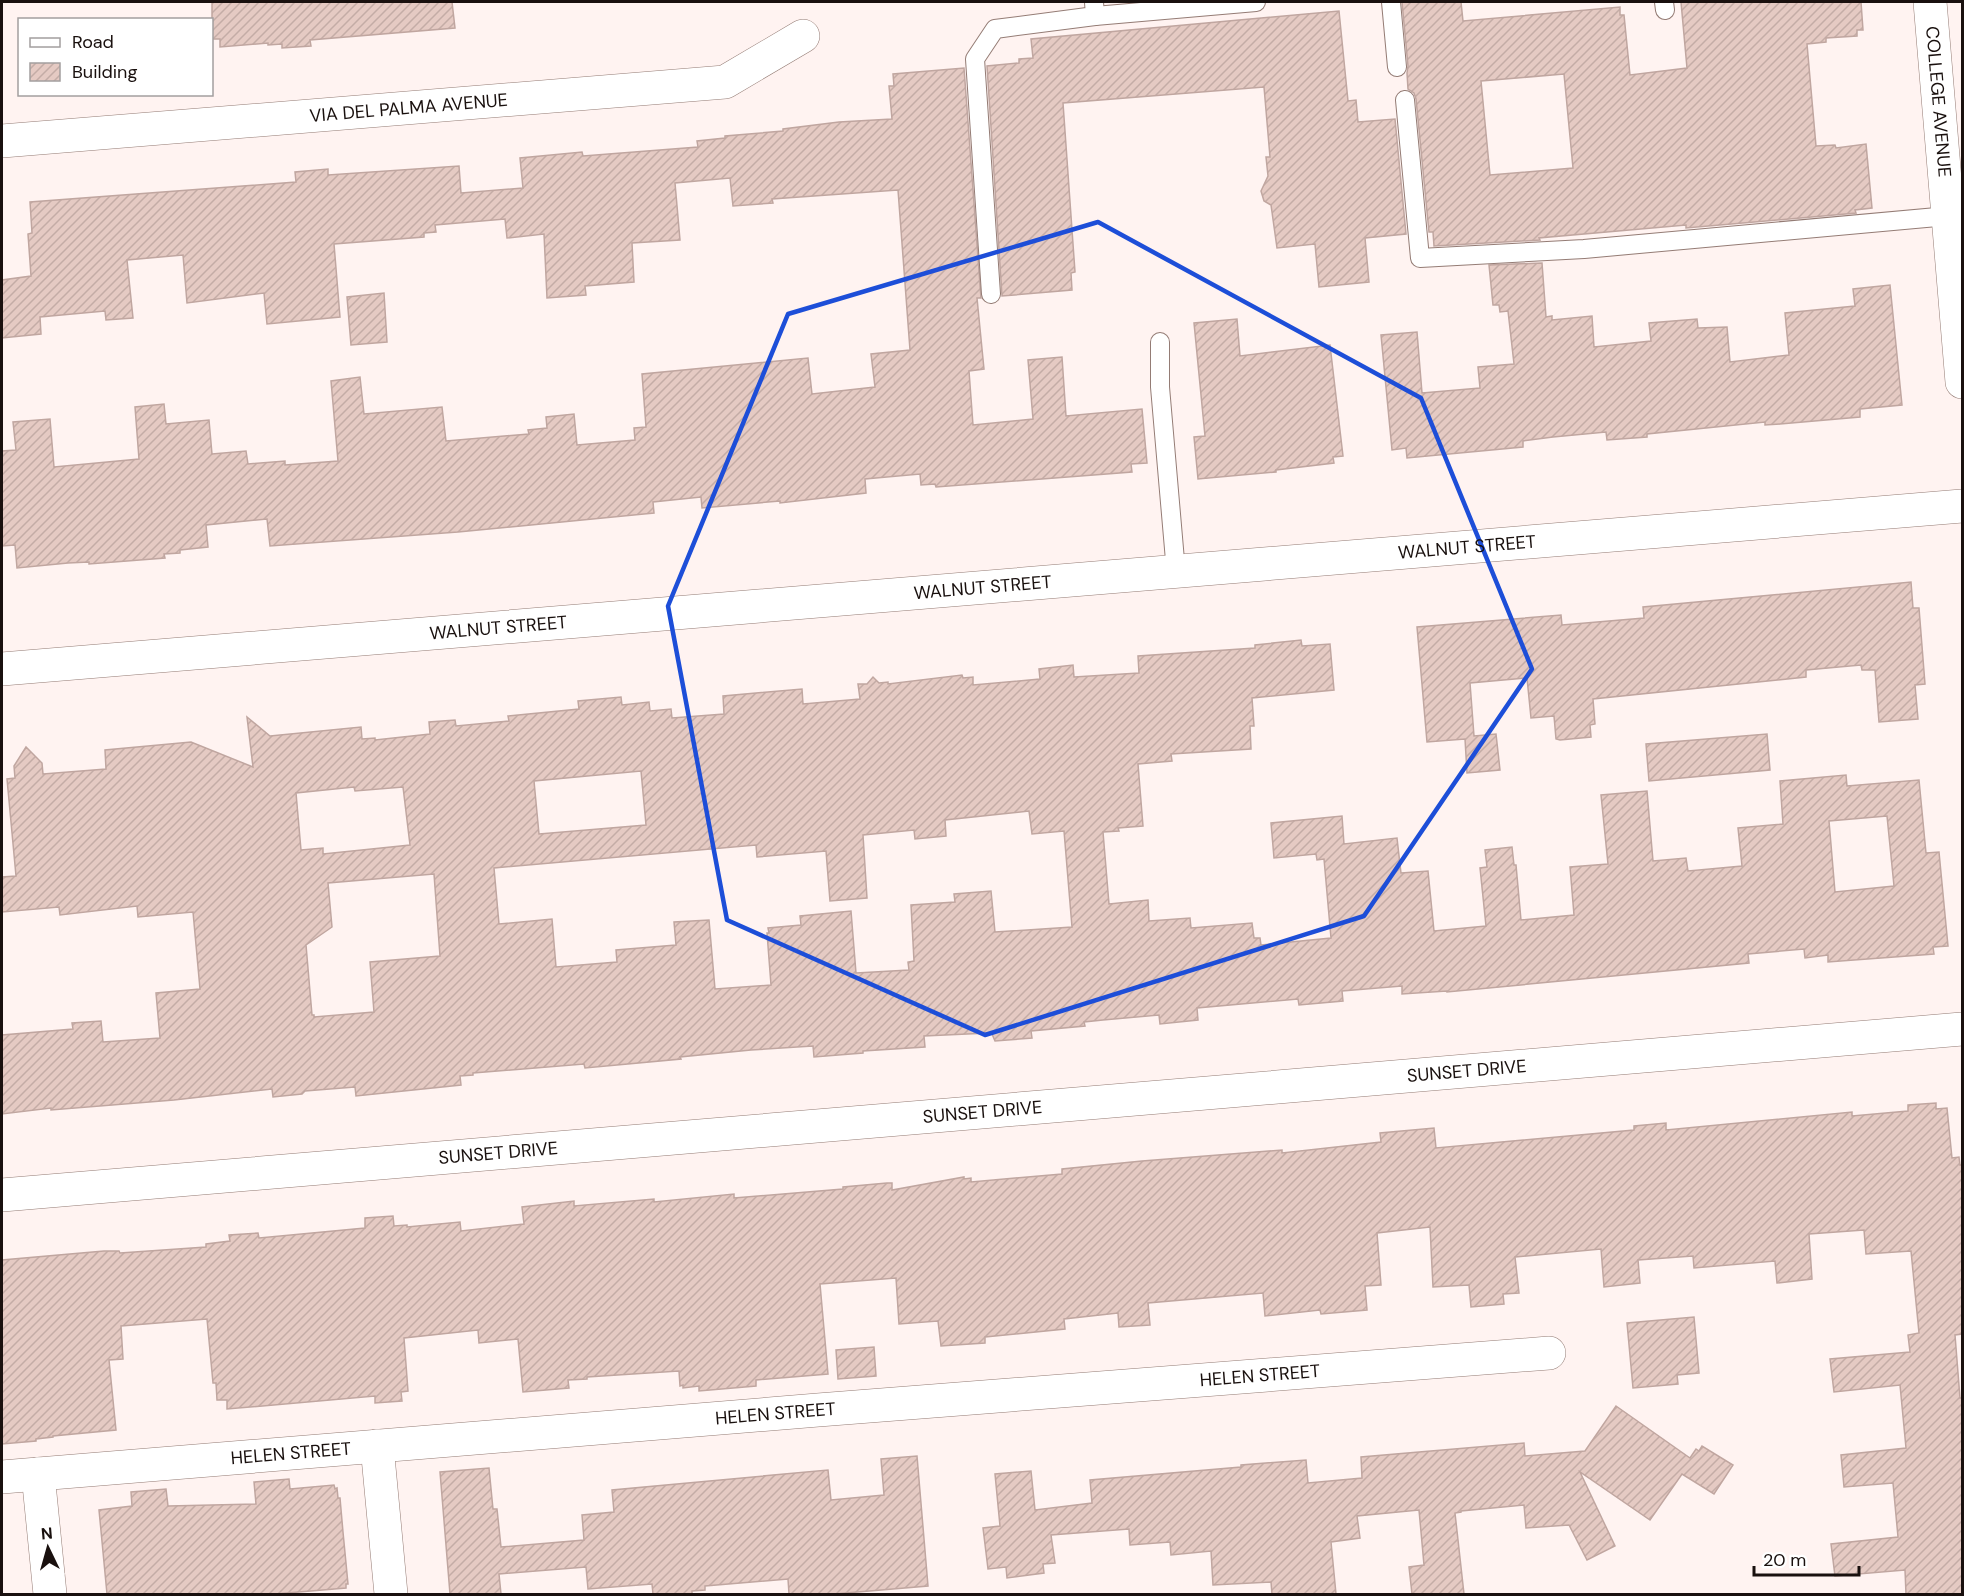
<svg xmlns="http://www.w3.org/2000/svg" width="1964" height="1596" viewBox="0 0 1964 1596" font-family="'DM Sans',sans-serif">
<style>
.building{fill:url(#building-hatch);stroke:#c0a6a0;stroke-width:1.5;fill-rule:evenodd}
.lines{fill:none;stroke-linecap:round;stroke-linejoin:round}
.service-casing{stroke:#947c75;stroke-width:20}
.minor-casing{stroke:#947c75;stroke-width:34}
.tertiary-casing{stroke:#947c75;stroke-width:34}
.service{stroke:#fff;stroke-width:18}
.minor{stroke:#fff;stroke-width:33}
.tertiary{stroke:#fff;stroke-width:33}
.marked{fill:none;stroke:#1d4ed8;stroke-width:4.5;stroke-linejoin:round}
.labels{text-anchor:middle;stroke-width:5;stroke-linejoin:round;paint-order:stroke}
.street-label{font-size:18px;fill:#19100e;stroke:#fff}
</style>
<defs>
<pattern id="building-hatch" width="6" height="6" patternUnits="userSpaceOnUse" patternTransform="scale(1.5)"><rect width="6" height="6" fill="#e5cac3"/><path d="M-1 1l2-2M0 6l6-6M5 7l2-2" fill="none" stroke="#c4aca6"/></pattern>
</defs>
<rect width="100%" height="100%" fill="#fff3f1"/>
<!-- building -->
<g class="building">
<path d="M212 2H452L455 28 310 40 311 46 282 48V44L268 45V43L220 47V39H212Z"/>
<path d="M1402 2H1461L1463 21 1620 7V15H1624L1630 75 1687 68 1681 2H1861L1863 30H1857V36L1826 38V42L1807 44 1816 146 1835 145 1836 148 1866 144 1872 208 1855 210 1856 213 1686 228V225L1539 238 1540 240 1434 246 1433 232H1429L1416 99 1414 93 1408 89 1407 73 1408 66ZM1564 74 1573 168 1490 175 1481 81Z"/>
<path d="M1339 11 1348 101 1356 100 1358 122 1395 119 1406 234 1365 238 1369 282 1319 287 1315 244 1277 248 1271 205 1264 201 1261 191 1268 176 1266 157H1270L1264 87 1063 103 1075 272 1071 273 1072 290 1002 296 987 66 1019 63V59L1033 58 1031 39Z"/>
<path d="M964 68 981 298H977L984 369 969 371 973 425 1033 419 1028 360 1062 357 1066 416 1142 409 1147 463 1131 464 1132 472 936 487 935 484 921 485 920 474 865 479 866 493 780 503V501L702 508 701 497 653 502 654 513 644 514 458 532 270 546 267 519 206 525 208 547 180 550V553L164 554 165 558 89 564V562L68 563 17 568 15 545 2 546V451L16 450 13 422 50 419 54 467 139 459 135 407 164 404 166 424 209 420 212 454 246 451 248 464 285 461V465L338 461 331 381 360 377 364 414 442 407 446 441 529 434 528 430 547 428 546 417 574 414 577 445 635 440 634 428 646 427 642 374 808 358 812 394 875 387 871 354 910 350 898 190 772 199 773 203 733 206 730 178 675 183 680 240 632 243 634 282 585 286 586 295 547 298 544 234 507 238 505 219 435 225 436 232 424 233V237L334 244 340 317 267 324 264 293 187 303 183 255 127 260 133 318 106 320 105 311 40 317 41 334 2 338V280L31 276 28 234 32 233 30 202 296 182 295 172 328 169V175L459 166 461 193 523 188 520 158 582 152 583 156 698 147 697 141 725 138V136L783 131V129L839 122 892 119 889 86H894L893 74Z"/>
<path d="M1542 263 1546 317 1552 316V320L1592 316 1594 347 1651 341 1649 323 1697 319 1698 328 1727 327 1730 362 1789 355 1785 313 1855 306 1853 289 1890 285 1902 405 1860 409V417L1780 424 1765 425V422L1647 434V437L1607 440 1606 432 1553 437 1523 441V447L1407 458 1406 448 1392 450 1381 335 1417 332 1422 393 1480 388 1478 367 1514 364 1508 311 1500 312 1499 305H1493L1489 265Z"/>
<path d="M384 293 387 342 351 345 347 297Z"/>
<path d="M1237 319 1240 356 1330 345 1343 456 1333 457 1334 463 1276 470V472L1198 479 1194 437 1205 436 1194 323Z"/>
<path d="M1911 582 1913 608H1919L1925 684 1915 685 1918 719 1879 722 1875 670H1862L1861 665 1806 670V677L1593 699 1595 724 1590 725 1591 737 1560 740 1556 739 1554 716 1531 718 1527 678 1470 683 1474 736 1496 734 1500 770 1467 773 1465 739 1427 742 1417 627 1561 615 1562 625 1644 618 1643 607Z"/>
<path d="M1301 640 1302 646 1330 644 1334 690 1252 698 1254 726H1250L1251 749 1171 754 1172 761 1138 764 1143 826 1118 828 1119 831 1103 832 1109 904 1148 900 1149 921 1190 918 1191 928 1252 923 1254 938H1260L1261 945 1331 938 1324 859 1317 860 1316 854 1274 858 1271 823 1342 816 1344 844 1397 838 1401 873 1428 871 1434 931 1486 926 1480 868 1487 867 1485 850 1512 847 1514 865H1516L1521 920 1574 915 1570 867 1608 864 1601 795 1647 791 1653 861 1686 858 1688 871 1742 866 1738 828 1783 824 1780 781 1846 775 1847 786 1919 780 1926 853 1939 852 1948 946 1933 947 1934 954 1828 962V955L1805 958 1804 949 1748 954 1749 963 1447 992V991L1402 994V986L1342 991 1343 1001 1299 1005 1298 999 1197 1008 1198 1020 1160 1024 1159 1015 1103 1020 1084 1022 1085 1026 1031 1031 1032 1038 995 1041 992 1034 989 1033 924 1036 925 1047 863 1051V1053L814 1057 813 1046 751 1050 680 1057 681 1059 585 1068 584 1064 473 1073V1075L460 1076 461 1085 356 1096 355 1087 305 1091 302 1094 273 1097 272 1089 174 1100 51 1110V1108L2 1114V1035L73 1029 72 1023 101 1021 103 1042 160 1038 156 993 200 989 193 912 138 917 137 906 60 915 59 907 2 912V877L16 876 7 779 15 778 14 766 26 747 42 763 43 774 106 769 105 750 191 742 253 767 247 717 270 736 361 727 362 739 375 738V740L430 734 429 722 455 720 456 726 509 721 508 716 579 709 578 701 621 697 622 705 649 702 650 711 671 709 672 718 724 714 723 696 756 693 802 689 803 704 860 699 858 684H867L873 677 879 683 888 682V684L962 675 963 678 973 677V685L1040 679 1039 669 1073 665 1074 677 1139 673 1138 656 1255 648V645ZM641 771 646 825 539 834 534 781ZM354 787 355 791 403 787 410 845 323 854V848L301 850 296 793ZM1029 811 1032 834 1064 831 1072 927 995 932 991 891 954 894 955 902 911 905 914 961 908 962 909 970 856 973 851 911 800 916 801 925 768 928 769 933H767L771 985 715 989 709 920 674 922 676 945 616 950 617 962 556 967 552 919 499 924 494 868 756 845 757 857 826 851 830 901 867 898 863 835 914 830 915 839 946 836 945 820ZM1887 816 1894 886 1835 892 1829 821ZM434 874 440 956 370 962 374 1012 314 1017V1015H312L306 945 332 927 328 883Z"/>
<path d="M1767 734 1770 770 1649 781 1646 744Z"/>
<path d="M1936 1103V1109L1947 1108 1952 1158 1959 1157 1960 1165H1962V1334L1955 1335 1960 1398H1962V1594H1906L1905 1570 1835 1576 1831 1544 1898 1537 1893 1483 1844 1487 1841 1455 1906 1448 1900 1385 1834 1392 1830 1359 1910 1352 1908 1335 1919 1333 1911 1251 1866 1254 1864 1230 1809 1234 1812 1279 1777 1283 1775 1261 1694 1268 1693 1256 1638 1260 1640 1283 1604 1287 1601 1249 1515 1257 1519 1293 1503 1294 1504 1304 1471 1307 1469 1285 1433 1287 1430 1227 1377 1233 1381 1285 1365 1286 1367 1310 1321 1314 1320 1310 1265 1316 1263 1293 1148 1303 1150 1325 1119 1327 1118 1313 1064 1319 1065 1329 985 1337V1343L955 1345 941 1346 938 1321 899 1324 896 1278 820 1284 828 1374 756 1380V1386L699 1391V1386L683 1388V1385L680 1386 679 1371 587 1377V1379L568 1380 569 1388 523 1392 518 1339 479 1343 478 1330 404 1338 408 1391 401 1392 402 1401 375 1403V1396L227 1409V1400H217L216 1383H213L207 1319 121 1326 123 1359 109 1360 116 1430 53 1436V1437L36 1439V1441L2 1444V1260L104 1251H119L120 1253 206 1247V1244L230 1241 229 1235 258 1233 259 1238 365 1228V1218L393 1216 394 1226 407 1225V1227L460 1222 461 1231 524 1224 522 1207 574 1201V1206L654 1199V1202L734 1194V1198L843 1189V1187L887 1183H892V1190L964 1177V1179L971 1178V1182L1062 1174V1169L1142 1161 1282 1150V1153L1381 1142 1380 1133 1434 1128 1436 1148 1634 1130V1126L1666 1123V1130L1852 1112V1116L1908 1111V1105Z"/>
<path d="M1694 1317 1699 1373 1677 1375 1678 1384 1633 1388 1627 1323Z"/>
<path d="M874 1347 876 1376 838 1379 836 1350Z"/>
<path d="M1616 1406 1690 1458 1696 1449 1699 1451 1702 1446 1733 1465 1714 1494 1682 1474 1650 1520 1580 1472 1615 1546 1587 1560 1569 1525 1526 1528 1524 1505 1461 1511V1512L1455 1513 1464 1594H1412L1409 1567 1424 1565 1419 1510 1357 1516 1360 1538 1331 1542 1336 1594H1272L1271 1582 1213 1585 1211 1551 1171 1555 1170 1542 1130 1545 1129 1529 1051 1535 1055 1563 1043 1564 1044 1573 1007 1578 1006 1567 988 1569 983 1528 1000 1526 995 1474 1031 1471 1035 1510 1092 1503 1090 1480 1241 1467V1465L1306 1460 1308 1483 1362 1478 1361 1457 1524 1443 1525 1456 1585 1451Z"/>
<path d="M917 1456 928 1586 834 1594H789L788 1579 705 1586V1590L692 1591V1594H653L652 1584 588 1589 586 1567 499 1574 501 1594H450L440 1472 489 1468 493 1509H497L501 1547 584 1540 582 1515 614 1512 612 1490 828 1470 831 1500 884 1495 881 1459Z"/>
<path d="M289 1479 290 1489 334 1485 335 1489 337 1488 338 1498H340L343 1532 348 1584H346V1588L275 1594H107L99 1510 132 1506 131 1492 166 1489 168 1506 256 1504 254 1482Z"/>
</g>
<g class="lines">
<!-- service casing -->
<g class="service-casing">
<g id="service">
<path d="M1391 2 1397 67"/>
<path d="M1664 2 1665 10"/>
<path d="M1095 16 1256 2"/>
<path d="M1405 100 1420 258 1584 249 1948 216"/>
<path d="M991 294 975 59 995 29 1095 16 1094 2"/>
<path d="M1160 342V387L1176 572"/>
</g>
</g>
<!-- minor casing -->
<g class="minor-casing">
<g id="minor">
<path id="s1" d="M2 141 725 82 803 36"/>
<path id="s2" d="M2 669 1962 506"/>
<path id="s3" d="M2 1195 1962 1029"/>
<path d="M377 1446 391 1594"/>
<path d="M38 1474 50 1594"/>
<path id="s4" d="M2 1477 818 1410 1549 1353"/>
</g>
</g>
<!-- tertiary casing -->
<g class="tertiary-casing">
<g id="tertiary">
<path id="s5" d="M1930 2 1962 382"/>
</g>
</g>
<!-- service -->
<use href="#service" class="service"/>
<!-- minor -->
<use href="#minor" class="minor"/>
<!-- tertiary -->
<use href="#tertiary" class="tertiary"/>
</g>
<!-- marked area -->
<path class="marked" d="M1098 222 1421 398 1532 669 1364 916 985 1035 727 920 668 606 788 314Z"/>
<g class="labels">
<!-- street labels -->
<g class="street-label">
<text dy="6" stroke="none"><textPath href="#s5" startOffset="100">COLLEGE AVENUE</textPath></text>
<text dy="6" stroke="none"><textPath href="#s1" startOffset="408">VIA DEL PALMA AVENUE</textPath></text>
<text dy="6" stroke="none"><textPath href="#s2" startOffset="1470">WALNUT STREET</textPath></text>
<text dy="6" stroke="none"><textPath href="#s2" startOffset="984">WALNUT STREET</textPath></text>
<text dy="6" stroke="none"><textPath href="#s2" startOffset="498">WALNUT STREET</textPath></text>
<text dy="6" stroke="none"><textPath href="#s3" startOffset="1470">SUNSET DRIVE</textPath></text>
<text dy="6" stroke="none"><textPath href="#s3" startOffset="984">SUNSET DRIVE</textPath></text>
<text dy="6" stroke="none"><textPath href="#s3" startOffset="498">SUNSET DRIVE</textPath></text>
<text dy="6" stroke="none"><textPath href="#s4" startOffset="1262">HELEN STREET</textPath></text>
<text dy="6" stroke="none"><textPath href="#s4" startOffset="776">HELEN STREET</textPath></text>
<text dy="6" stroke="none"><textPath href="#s4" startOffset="290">HELEN STREET</textPath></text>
</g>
</g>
<!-- border -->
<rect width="1964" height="1596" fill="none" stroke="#19100e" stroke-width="6"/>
<!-- legend -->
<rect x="18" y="18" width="195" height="78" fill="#ffffff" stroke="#a39f9f" stroke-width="1.5"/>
<rect x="30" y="38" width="30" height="9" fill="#ffffff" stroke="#a39f9f" stroke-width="1.5"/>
<text x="72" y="48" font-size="18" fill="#19100e">Road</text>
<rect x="30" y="63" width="30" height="18" fill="url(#building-hatch)" stroke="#a39f9f" stroke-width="1.5"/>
<text x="72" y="78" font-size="18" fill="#19100e">Building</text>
<!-- north arrow -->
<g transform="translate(48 1548) rotate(355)" stroke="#ffffff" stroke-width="4.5" paint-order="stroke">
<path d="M0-4.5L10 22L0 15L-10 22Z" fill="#19100e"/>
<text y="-9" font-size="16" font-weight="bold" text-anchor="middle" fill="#19100e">N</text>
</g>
<!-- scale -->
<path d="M1754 1566v9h105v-9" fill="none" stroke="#19100e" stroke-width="3"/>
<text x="1763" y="1566" font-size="18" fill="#19100e" stroke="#ffffff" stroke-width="4.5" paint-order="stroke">20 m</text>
</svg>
